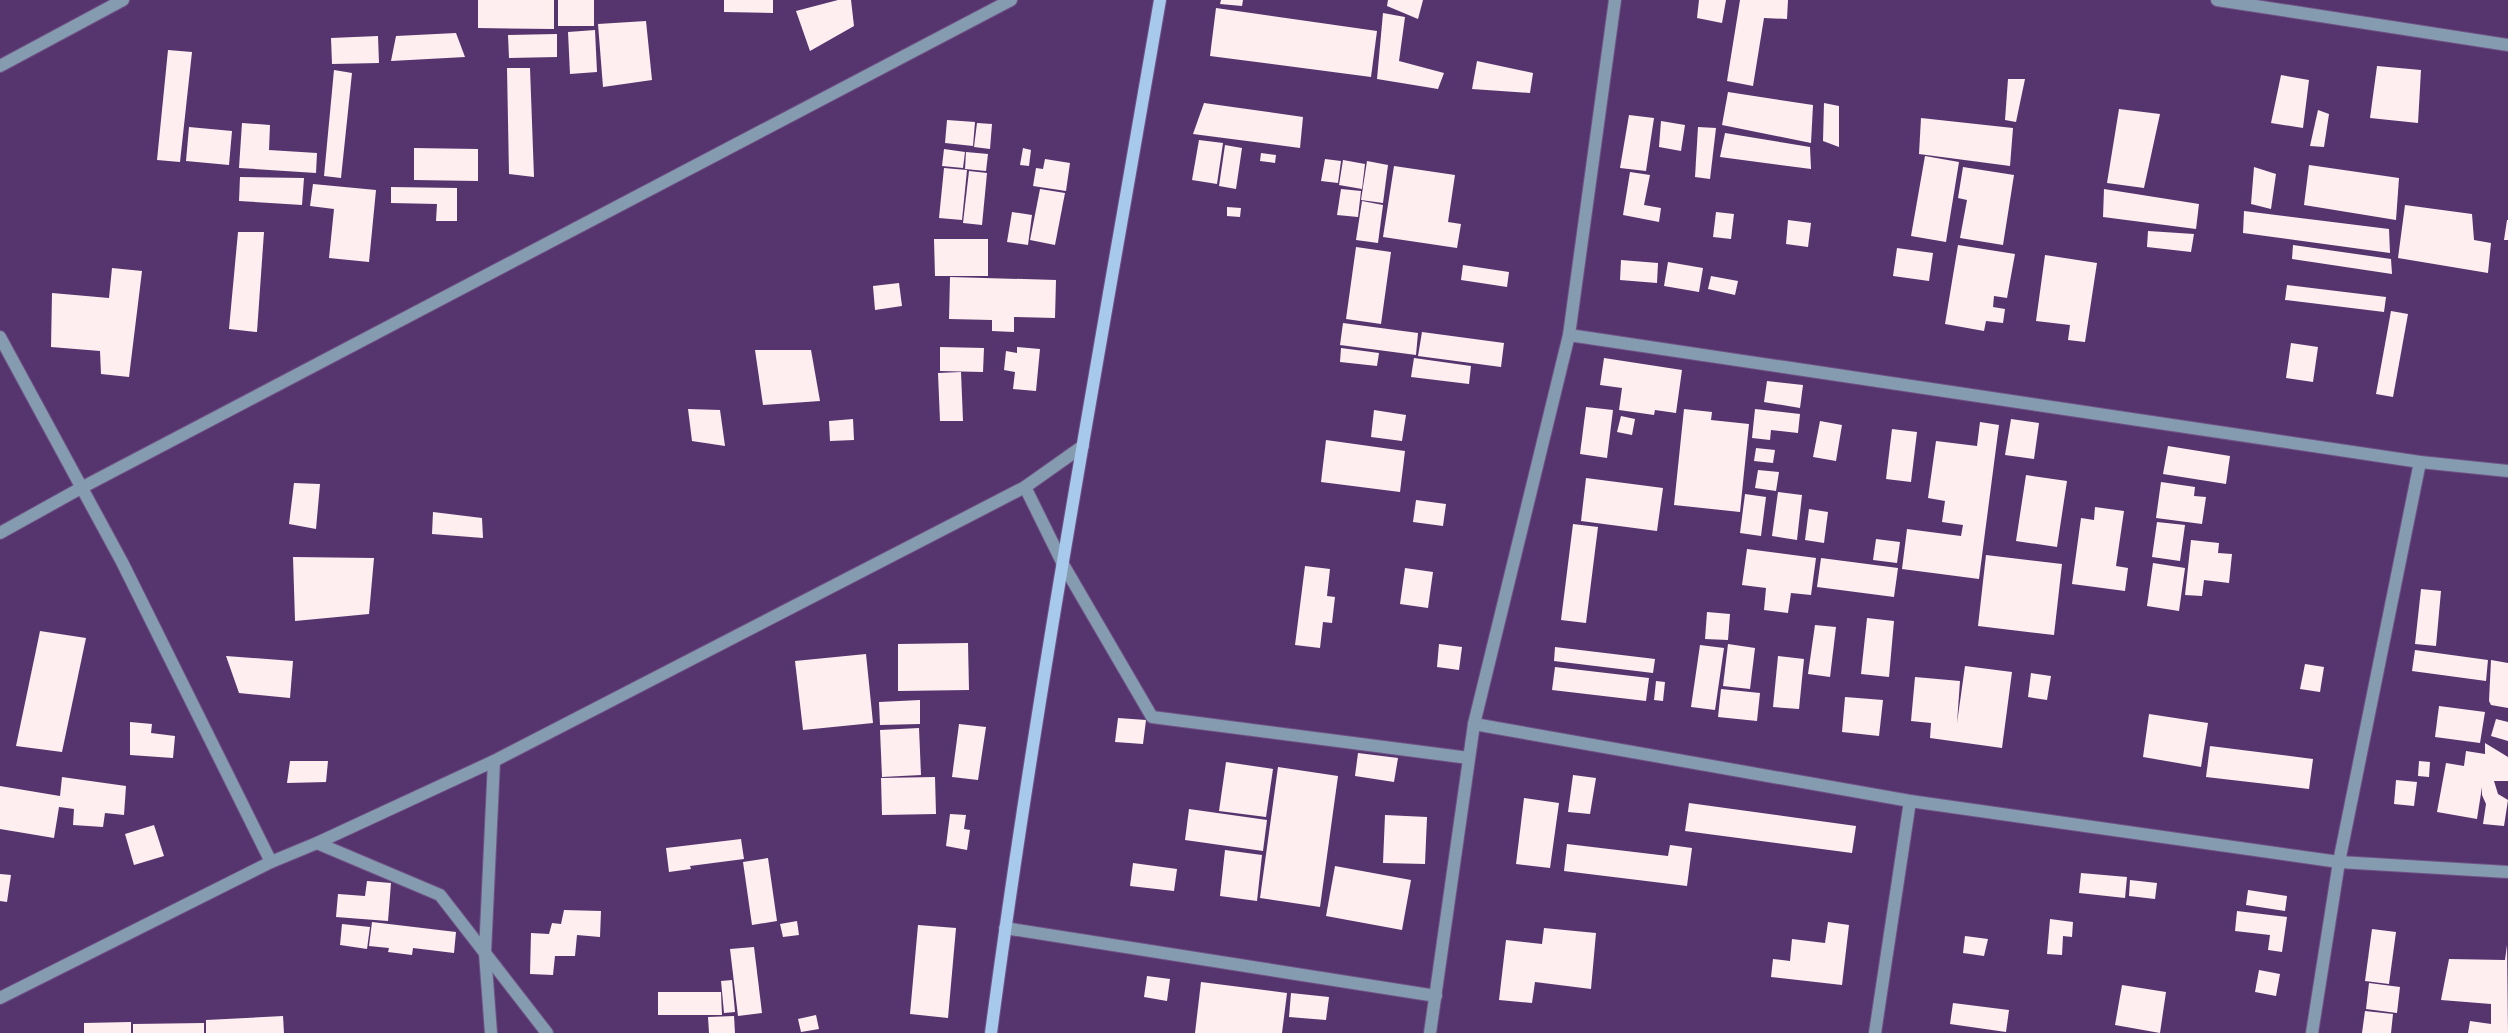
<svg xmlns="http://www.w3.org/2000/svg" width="2508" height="1033" viewBox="0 0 2508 1033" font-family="'Public Sans',sans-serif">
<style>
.building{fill:#feeef0}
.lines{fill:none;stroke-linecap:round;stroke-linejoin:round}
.street-casing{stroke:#705386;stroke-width:14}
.secondary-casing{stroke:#705386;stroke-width:14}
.street{stroke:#859bb0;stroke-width:12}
.secondary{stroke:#a7c9ec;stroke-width:12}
</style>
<rect width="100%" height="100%" fill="#56356f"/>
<!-- building -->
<g class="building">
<path d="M478 0H554V29L478 28Z"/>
<rect x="558" y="0" width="36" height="26"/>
<path d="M724 0H773V13L724 12Z"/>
<path d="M838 0H851L854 26 810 51 796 11Z"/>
<path d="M1221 0H1243L1242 6 1220 4Z"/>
<path d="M1388 0H1423L1418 19 1387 6Z"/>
<path d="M1699 0H1726L1722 23 1697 18Z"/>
<path d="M1740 0H1788L1787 19 1764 18 1753 86 1727 81Z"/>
<path d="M1216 8 1377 31 1371 77 1210 56Z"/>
<path d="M1383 13 1405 17 1399 61 1444 73 1438 89 1377 79Z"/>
<path d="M646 21 652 80 603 87 598 24Z"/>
<path d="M595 30 597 72 570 74 568 32Z"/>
<path d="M456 33 465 57 391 61 396 36Z"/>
<path d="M557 34V57L509 58 508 35Z"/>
<path d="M378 36 379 63 332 64 331 38Z"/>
<path d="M168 50 192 52 180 162 157 160Z"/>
<path d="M1477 61 1533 73 1530 93 1472 89Z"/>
<path d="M2377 66 2421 70 2418 123 2370 118Z"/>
<path d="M507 68H530L534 177 509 174Z"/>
<path d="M334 70 352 73 341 178 324 176Z"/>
<path d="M2281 75 2309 80 2303 128 2271 123Z"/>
<path d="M2008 79H2025L2016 122 2005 120Z"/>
<path d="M1728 92 1813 105 1811 143 1722 125Z"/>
<path d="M1204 103 1303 117 1300 148 1193 134Z"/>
<path d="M1824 103 1839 106V147L1823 141Z"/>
<path d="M2119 109 2160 114 2144 188 2107 183Z"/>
<path d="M2318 110 2329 114 2324 147 2310 146Z"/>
<path d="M1629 115 1654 118 1646 171 1620 168Z"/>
<path d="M1921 118 2013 128 2010 166 1919 154Z"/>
<path d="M947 120 975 122 973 146 945 143Z"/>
<path d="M1661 121 1685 125 1681 151 1659 147Z"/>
<path d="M242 123 270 125 269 150 317 153 316 173 239 168Z"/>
<path d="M977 123 992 124 990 149 974 147Z"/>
<path d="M189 127 232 131 229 165 186 161Z"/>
<path d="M1698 127 1716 128 1710 179 1695 177Z"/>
<path d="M1725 133 1810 147 1811 169 1720 157Z"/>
<path d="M1199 140 1223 143 1217 184 1192 180Z"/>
<path d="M1225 145 1242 148 1236 189 1219 186Z"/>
<path d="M414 148 478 149V181L414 180Z"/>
<path d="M1023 148 1031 150 1029 166 1020 165Z"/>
<path d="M944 149 965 152 963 168 942 166Z"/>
<path d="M966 152 988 154 986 171 965 169Z"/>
<path d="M1261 153 1276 155 1275 163 1260 161Z"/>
<path d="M1925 156 1959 162 1946 242 1911 236Z"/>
<path d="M1045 159 1070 163 1066 191 1033 186 1036 168 1043 169Z"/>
<path d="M1325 159 1341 161 1338 183 1321 181Z"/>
<path d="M1343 160 1365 164 1362 189 1339 185Z"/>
<path d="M1367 161 1388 165 1383 203 1361 200Z"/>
<path d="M2309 165 2399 178 2396 220 2304 205Z"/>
<path d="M1394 166 1455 175 1448 222 1461 224 1457 248 1383 237Z"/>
<path d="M1963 167 2014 175 2003 245 1960 238 1967 200 1958 198Z"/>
<path d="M2254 167 2276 174 2271 209 2251 204Z"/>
<path d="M944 168 967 170 962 220 939 218Z"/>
<path d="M969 171 987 173 982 225 963 223Z"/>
<path d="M1630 172 1650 175 1644 205 1661 208 1659 222 1623 215Z"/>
<path d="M240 177 304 178 302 205 239 201Z"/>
<path d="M313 184 376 190 369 262 329 258 334 209 310 206Z"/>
<path d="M391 187 457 188V221H436L437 204 391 203Z"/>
<path d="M1040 189 1065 193 1055 245 1030 240Z"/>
<path d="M1341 189 1361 191 1358 217 1337 215Z"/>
<path d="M2104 189 2199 204 2196 229 2103 217Z"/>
<path d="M1362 201 1383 205 1378 243 1356 240Z"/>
<path d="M2405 205 2472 214 2474 240 2491 243 2488 273 2398 258Z"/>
<path d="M1227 207 1241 208 1240 217 1227 216Z"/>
<path d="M2244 211 2389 229 2390 253 2243 233Z"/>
<path d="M1012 212 1032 215 1028 245 1007 242Z"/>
<path d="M1716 212 1734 214 1731 239 1713 237Z"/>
<path d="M1788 220 1811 223 1808 247 1786 244Z"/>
<path d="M2507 220H2508V240H2504Z"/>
<path d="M2148 231 2194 234 2191 252 2147 247Z"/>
<path d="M238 232H264L257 332 229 329Z"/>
<path d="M934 239H988V276H935Z"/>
<path d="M1958 245 2015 254 2007 298 1994 296 1993 307 2005 309 2003 323 1986 321 1984 331 1945 324Z"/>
<path d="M2293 245 2391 259 2392 274 2292 259Z"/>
<path d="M1356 247 1391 252 1381 324 1346 319Z"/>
<path d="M1897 248 1933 253 1929 281 1893 276Z"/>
<path d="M2045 255 2097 263 2085 342 2068 340 2070 325 2036 321Z"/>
<path d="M1621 260 1658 263 1657 283 1620 280Z"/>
<path d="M1668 262 1703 268 1699 292 1664 286Z"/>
<path d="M1463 265 1509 272 1507 287 1461 280Z"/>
<path d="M112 268 142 271 129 377 101 374 100 351 51 347 52 293 109 298Z"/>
<path d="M1711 276 1738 281 1735 295 1708 289Z"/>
<path d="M950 277 1056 280 1055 318 1014 317V332L992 331V320L949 319Z"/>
<path d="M899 283 902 306 875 310 873 286Z"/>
<path d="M2287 285 2386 297 2384 312 2285 300Z"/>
<path d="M2391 311 2408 314 2393 397 2376 394Z"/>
<path d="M1343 323 1418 333 1416 355 1340 345Z"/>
<path d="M1422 332 1504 343 1501 367 1418 356Z"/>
<path d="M2291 343 2318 347 2313 382 2286 378Z"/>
<path d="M940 347 984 348 983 372 940 371Z"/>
<path d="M1017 347 1040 349 1036 391 1013 389 1015 372 1004 370 1006 351 1017 353Z"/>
<path d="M1341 348 1379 353 1377 366 1340 362Z"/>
<path d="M755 350H811L820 401 763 405Z"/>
<path d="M1414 358 1471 366 1469 384 1411 377Z"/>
<path d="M1604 358 1682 370 1676 413 1655 410 1654 415 1619 410 1622 388 1600 385Z"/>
<path d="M961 372 963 421H940L938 373Z"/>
<path d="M1767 381 1803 385 1800 408 1764 402Z"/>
<path d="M1586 407 1613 410 1607 458 1580 454Z"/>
<path d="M688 409 720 410 725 446 692 441Z"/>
<path d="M1684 409 1712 412 1711 420 1749 424 1740 512 1674 505Z"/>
<path d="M1755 409 1800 414 1798 433 1771 430 1770 440 1752 438Z"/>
<path d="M1374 410 1406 415 1402 441 1371 437Z"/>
<path d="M1621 416 1635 419 1632 435 1617 432Z"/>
<path d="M853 419 854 440 830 441 829 421Z"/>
<path d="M2011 419 2039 423 2034 459 2005 455Z"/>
<path d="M1820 421 1842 425 1836 461 1813 457Z"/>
<path d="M1980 422 1999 425 1979 579 1902 569 1907 529 1961 536 1963 525 1942 522 1945 501 1928 498 1936 441 1977 446Z"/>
<path d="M1892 429 1917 432 1911 482 1886 479Z"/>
<path d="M1326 440 1405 451 1400 492 1321 482Z"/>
<path d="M2168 446 2230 456 2226 484 2163 474Z"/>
<path d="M1756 448 1775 450 1773 463 1754 461Z"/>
<path d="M1758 470 1779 472 1776 491 1755 488Z"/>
<path d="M2026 475 2067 481 2057 547 2016 541Z"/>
<path d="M1586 478 1663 488 1657 531 1581 521Z"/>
<path d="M2161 482 2195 487 2194 496 2206 497 2202 524 2156 518Z"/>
<path d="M294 483 320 484 316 529 289 524Z"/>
<path d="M1778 492 1802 495 1797 540 1772 536Z"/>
<path d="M1745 494 1766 497 1761 536 1740 533Z"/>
<path d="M1416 500 1446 504 1443 526 1413 522Z"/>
<path d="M2095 507 2124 511 2116 566 2128 568 2125 591 2072 584 2081 518 2094 520Z"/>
<path d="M1809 509 1828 512 1824 543 1805 540Z"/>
<path d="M433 512 482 518 483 538 432 534Z"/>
<path d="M2157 522 2185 525 2180 561 2152 557Z"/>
<path d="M1573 524 1598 527 1586 623 1561 620Z"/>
<path d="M1876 539 1900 542 1897 563 1873 560Z"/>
<path d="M2191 540 2219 543 2218 553 2232 554 2229 583 2204 580 2202 596 2185 595Z"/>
<path d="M1747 549 1816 558 1811 595 1791 593 1788 613 1764 610 1766 588 1742 585Z"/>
<path d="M1986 555 2062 564 2054 635 1978 626Z"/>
<path d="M293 557 374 558 369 614 295 621Z"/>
<path d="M1821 558 1898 568 1894 597 1817 587Z"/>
<path d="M2153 563 2185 568 2179 611 2147 606Z"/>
<path d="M1305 566 1330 569 1327 596 1335 597 1332 623 1323 622 1320 648 1295 645Z"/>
<path d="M1405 568 1433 572 1428 608 1400 604Z"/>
<path d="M2421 589 2441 591 2436 646 2415 644Z"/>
<path d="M1707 612 1730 614 1728 640 1705 639Z"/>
<path d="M1867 618 1894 621 1889 677 1861 674Z"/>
<path d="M1815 625 1836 627 1830 677 1808 674Z"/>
<path d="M40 631 86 638 62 752 16 746Z"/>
<path d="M968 643 969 690 898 691V644Z"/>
<path d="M1439 644 1462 647 1459 670 1437 667Z"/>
<path d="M1728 644 1755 648 1750 689 1723 686Z"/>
<path d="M1700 645 1724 648 1715 710 1691 707Z"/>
<path d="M1555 647 1655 659 1653 673 1554 661Z"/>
<path d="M2415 650 2488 660 2486 681 2412 671Z"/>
<path d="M866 654 873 723 803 730 795 661Z"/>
<path d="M226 656 293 661 290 698 239 693Z"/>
<path d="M1778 656 1804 659 1799 709 1773 707Z"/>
<path d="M2491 660 2508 663V708L2491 705 2489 701Z"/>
<path d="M2305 664 2324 667 2320 692 2300 689Z"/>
<path d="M1965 666 2012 672 2002 748 1930 738 1931 723 1911 721 1915 677 1960 681 1957 723Z"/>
<path d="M1555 667 1649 678 1646 701 1552 690Z"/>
<path d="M2031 673 2051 676 2047 700 2028 697Z"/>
<path d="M1656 681 1665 682 1663 701 1654 700Z"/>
<path d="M1721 689 1760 693 1757 721 1718 717Z"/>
<path d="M1845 697 1883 700 1879 736 1842 732Z"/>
<path d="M920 700V724L880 725 879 702Z"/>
<path d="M2439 706 2485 712 2480 743 2435 737Z"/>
<path d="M2149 714 2208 723 2201 767 2143 757Z"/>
<path d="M1118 718 1146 720 1143 744 1115 742Z"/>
<path d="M2496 719 2508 722V741L2491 736Z"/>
<path d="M130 722 152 724 151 733 175 736 173 758 130 755Z"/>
<path d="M959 724 986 727 978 780 952 777Z"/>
<path d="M919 728 921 775 882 777 880 730Z"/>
<path d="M2485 743 2508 757V781H2494L2498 794 2508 800 2504 826 2483 824 2486 804 2482 795V787L2477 819 2437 812 2446 763 2464 766 2466 751 2485 754Z"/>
<path d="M2210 746 2313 759 2309 789 2206 777Z"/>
<path d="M1358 753 1398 758 1394 782 1355 776Z"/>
<path d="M290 761H328L326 782 287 783Z"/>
<path d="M2419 761 2430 762 2429 777 2418 776Z"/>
<path d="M1226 762 1273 769 1266 817 1219 811Z"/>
<path d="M1278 767 1338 776 1320 907 1260 898Z"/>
<path d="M1573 775 1596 778 1590 814 1568 812Z"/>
<path d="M62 777 126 786 124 815 105 813 103 827 73 825 74 809 59 807 54 838 0 829V786L60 796Z"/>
<path d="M935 777 936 814 882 815 881 778Z"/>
<path d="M2396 780 2417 782 2414 806 2394 804Z"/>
<path d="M1524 798 1559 803 1550 868 1516 864Z"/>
<path d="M1689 803 1856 826 1852 853 1685 831Z"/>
<path d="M1189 809 1267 820 1263 851 1185 840Z"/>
<path d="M950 814 966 815 964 829 970 830 967 850 946 846Z"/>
<path d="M1385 815 1427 817 1425 864 1383 863Z"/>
<path d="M154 825 164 856 134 865 125 834Z"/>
<path d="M741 839 744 859 690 866 691 869 669 872 666 848Z"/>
<path d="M1567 844 1668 856 1670 845 1692 848 1687 886 1564 871Z"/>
<path d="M1225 850 1262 855 1257 901 1220 896Z"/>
<path d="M768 858 777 921 752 925 743 862Z"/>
<path d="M1133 863 1177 869 1174 891 1130 886Z"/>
<path d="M1335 866 1411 880 1402 930 1326 916Z"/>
<path d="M2081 873 2127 877 2125 898 2079 893Z"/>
<path d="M0 874 11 875 7 902 0 901Z"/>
<path d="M2130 880 2157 883 2155 899 2129 896Z"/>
<path d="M367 881 391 883 388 921 336 917 338 894 365 896Z"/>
<path d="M2248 890 2287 896 2285 911 2246 905Z"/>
<path d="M564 910 601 911 600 937 577 935 575 956H555L553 975 530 974 531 933 549 934 552 923 561 924Z"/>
<path d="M2237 911 2287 917 2282 952 2268 950 2270 935 2235 931Z"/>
<path d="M2050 919 2073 922 2072 937 2063 936 2062 955 2047 954Z"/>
<path d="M797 921 799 935 783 937 780 924Z"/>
<path d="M372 922 456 932 454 953 413 948 412 955 388 952 389 948 369 946Z"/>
<path d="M1828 922 1849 925 1842 985 1771 977 1773 959 1790 961 1792 939 1825 943Z"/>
<path d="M342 924 370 927 367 949 340 945Z"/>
<path d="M918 925 956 928 948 1018 910 1014Z"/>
<path d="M1544 928 1596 933 1591 989 1535 982 1532 1003 1499 1000 1506 940 1542 944Z"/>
<path d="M2372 929 2396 932 2389 984 2365 981Z"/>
<path d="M1965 936 1988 939 1984 956 1963 953Z"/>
<path d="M2507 945 2508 1033H2468L2470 1021 2491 1024V1004L2441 1000 2449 959 2505 960Z"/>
<path d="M754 947 762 1013 738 1016 730 949Z"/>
<path d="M2259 970 2280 974 2276 996 2255 992Z"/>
<path d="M1147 976 1170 979 1167 1001 1144 997Z"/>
<path d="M732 980 735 1012 724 1013 721 981Z"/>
<path d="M1201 982 1287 993 1282 1033H1195Z"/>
<path d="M2369 983 2400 987 2397 1013 2366 1009Z"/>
<path d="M2122 985 2166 992 2160 1033 2115 1025Z"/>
<path d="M658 992H721L722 1015H658Z"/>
<path d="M1291 993 1329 997 1326 1020 1289 1017Z"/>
<path d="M1953 1003 2009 1010 2006 1032 1950 1024Z"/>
<path d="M2365 1011 2393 1014 2391 1033H2362Z"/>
<path d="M816 1015 819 1029 801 1032 798 1019Z"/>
<path d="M283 1016 284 1033H206V1020Z"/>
<path d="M734 1016 735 1033H709L708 1017Z"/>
<path d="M131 1022V1033H84V1023Z"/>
<path d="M204 1023V1033H133V1024Z"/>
</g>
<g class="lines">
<!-- street casing -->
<g class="street-casing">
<g id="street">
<path d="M2217 0 2508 45"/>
<path d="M0 66 123 0"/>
<path d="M1569 335 2420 462 2508 471"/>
<path d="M0 337 122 562 271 862"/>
<path d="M1025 487 1064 566 1152 717 1469 758"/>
<path d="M0 533 81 488 1011 0"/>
<path d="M1474 724 1910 801 2339 862 2508 872"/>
<path d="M317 843 440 895 547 1033"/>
<path d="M1005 928 1436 996"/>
<path d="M0 998 271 862 317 843 494 761 1025 487 1083 446"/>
<path d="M491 1033 485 953 494 761"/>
<path d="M1430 1033 1474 724 1569 335 1615 0"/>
<path d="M1875 1033 1910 801"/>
<path d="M2312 1033 2339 862 2420 462"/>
</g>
</g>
<!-- secondary casing -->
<g class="secondary-casing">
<path id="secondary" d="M991 1033C1037 687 1101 344 1160 0"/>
</g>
<!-- street -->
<use href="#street" class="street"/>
<!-- secondary -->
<use href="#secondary" class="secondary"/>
</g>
</svg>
